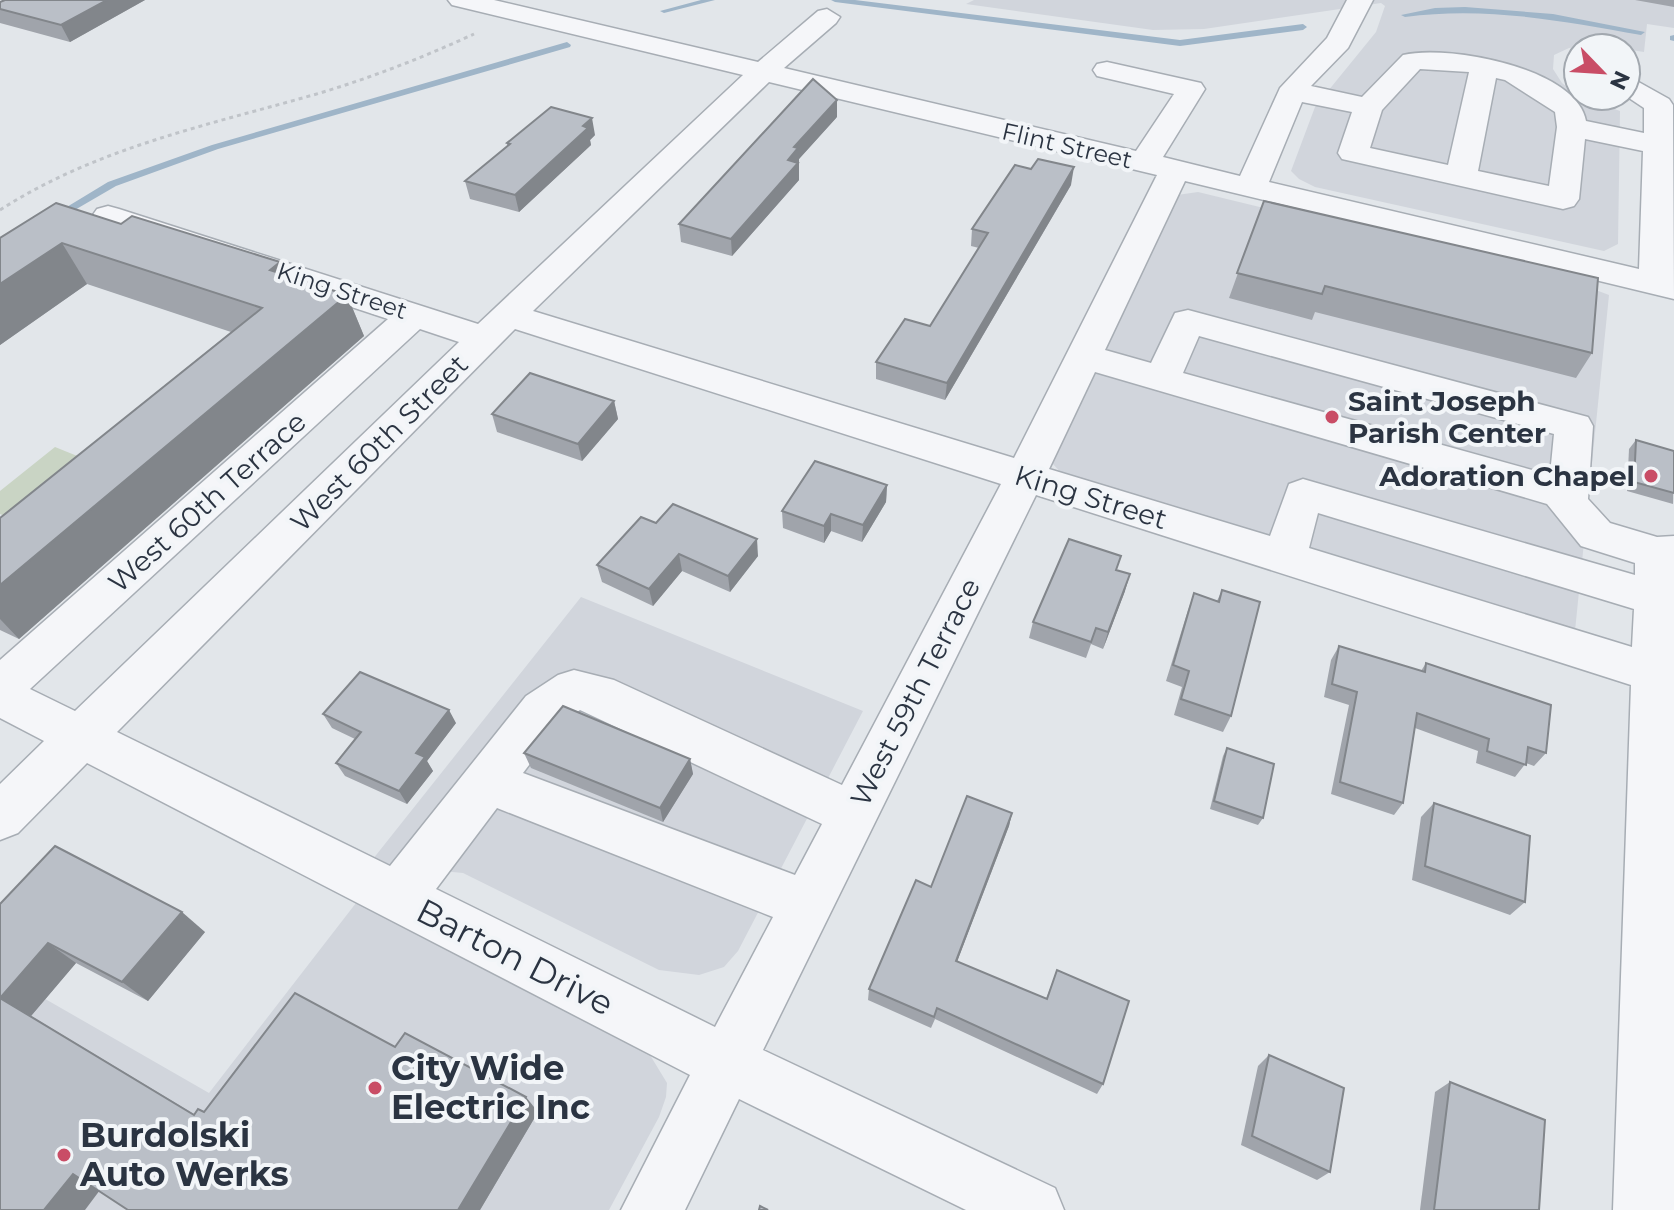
<svg xmlns="http://www.w3.org/2000/svg" width="1674" height="1210" viewBox="0 0 1674 1210" font-family="Montserrat,sans-serif">
<style>
.built{fill:#d1d5dc}
.green{fill:#c9d4c4}
.lines{fill:none;stroke-linecap:round;stroke-linejoin:round}
.stream{fill:#9fb5c8;fill-rule:evenodd}
.minor-casing{stroke:#a7adb4;stroke-width:3}
.path{stroke:#c0c4c9;stroke-width:3;stroke-dasharray:4 4;stroke-linecap:butt}
.minor{fill:#f5f6f9;fill-rule:evenodd}
.wall{fill:#a0a4ab}
.shaded-wall{fill:#82868b}
.building{fill:#babfc7;stroke:#82868b;stroke-width:2}
.poi-dot{fill:#c94d66;stroke:#f2f5f8;stroke-width:3}
.labels{text-anchor:middle;stroke-width:8;stroke-linejoin:round;paint-order:stroke}
.far-street-label{font-size:24px;fill:#2b3442;stroke:#f2f5f8}
.poi-label{font-size:28px;font-weight:bold;fill:#2b3442;stroke:#f2f5f8;text-anchor:start}
.street-label{font-size:28px;fill:#2b3442;stroke:#f2f5f8}
.near-street-label{font-size:34px;fill:#2b3442;stroke:#f2f5f8}
.near-poi-label{font-size:34px;font-weight:bold;fill:#2b3442;stroke:#f2f5f8;text-anchor:start}
</style>
<rect width="100%" height="100%" fill="#e2e6ea"/>
<!-- built -->
<g class="built">
<path d="M974 0H1674V28L1647 24 1644 52 1598 45 1569 48 1554 55 1553 69 1562 83 1578 96 1620 111 1618 244 1604 251 1315 187 1299 179 1291 171 1315 107 1376 32 1385 6 1381 3 1204 29 1153 30 966 4Z"/>
<path d="M1198 192 1588 287 1609 295 1575 631 1065 477 1052 463 1051 449 1177 195Z"/>
<path d="M581 597 863 711 738 951 724 967 699 975 659 970 463 873 369 864Z"/>
<path d="M356 903 650 1055 667 1083 666 1097 659 1117 609 1210H0V973L209 1093Z"/>
</g>
<!-- green -->
<path class="green" d="M55 447 102 466 31 527 0 514V491Z"/>
<g class="lines">
<!-- stream -->
<g class="stream">
<path d="M701 0H715L664 13 660 11Z"/>
<path d="M831 0H855L1180 40 1303 24 1307 27 1303 30 1180 46 835 2Z"/>
<path d="M1465 7 1553 14 1645 32 1641 35C1562 21 1486 6 1405 17L1401 15 1435 8Z"/>
<path d="M1674 35V41L1670 40V36Z"/>
<path d="M567 42 571 45 570 47 218 149 116 186 61 218 52 216 108 182 212 145Z"/>
</g>
<!-- minor casing -->
<g class="minor-casing">
<path id="minor" d="M448 0H494L758 62 818 11 827 9 840 17 836 23 784 68 1136 151 1174 94 1097 76 1093 70 1097 64 1107 62 1201 83 1205 89 1163 157 1240 176 1280 88 1327 38 1347 0H1373L1348 48 1311 86 1362 97 1403 55C1448 44 1577 68 1586 121L1644 133V108L1626 96V75L1669 99 1673 105 1674 299 1185 181 1105 350 1151 363 1175 313 1188 310 1588 417 1593 426 1588 499 1610 523 1657 537 1674 536V1210H1613L1631 685 1036 495 763 1050 1055 1188 1064 1210H966L739 1099 685 1210H621L690 1075 87 763 18 833 0 840V784L44 741 0 718V660L388 319 97 223 92 216 97 209 108 206 119 209 478 324 743 75 452 5ZM1420 69 1469 72 1448 165 1370 148 1382 110ZM1496 78 1505 80 1555 112 1557 127 1549 186 1478 171ZM769 82 1157 175 1014 458 533 311ZM1302 102 1352 112 1338 153 1342 159 1563 209 1574 206 1579 199 1585 139 1643 151 1639 269 1269 182ZM420 329 459 342 75 711 30 689ZM515 329 1001 484 842 785 614 680 574 670 558 675 526 696 390 866 117 732ZM1199 336 1554 434 1550 475 1183 373ZM1095 372 1547 504 1581 546 1635 563V575L1303 479 1289 484 1270 536 1049 469ZM1318 513 1634 609 1632 647 1309 548ZM580 710 822 824 795 875 523 773 560 724ZM497 808 773 917 715 1027 436 889Z"/>
</g>
<!-- path -->
<path class="path" d="M0 210C98 147 209 125 320 93 373 77 424 57 474 34"/>
<!-- minor -->
<use href="#minor" class="minor"/>
</g>
<!-- wall -->
<g class="wall">
<path d="M5 0H145L70 42 0 23V2Z"/>
<path d="M1635 0H1674V7Z"/>
<path d="M837 117 799 159V180L732 256 681 242 679 224Z"/>
<path d="M595 135 590 140 591 145 519 212 470 199 465 181 507 146V143Z"/>
<path d="M1071 185 945 400 876 379V362L930 326 979 248 971 246 972 229Z"/>
<path d="M1264 201 1592 353 1576 378 1315 312 1312 320 1229 298Z"/>
<path d="M121 224 280 262 287 275 347 295 364 336 19 639 0 630V518L231 332 87 284 0 345V238Z"/>
<path d="M614 401 618 419 582 461 497 432 492 414Z"/>
<path d="M1636 440 1674 451 1673 504 1627 491 1629 449Z"/>
<path d="M887 485 886 502 862 542 831 531 824 543 783 528 782 511Z"/>
<path d="M656 523 758 556 730 592 682 571 653 606 602 582 597 565Z"/>
<path d="M1117 570 1125 591 1103 649 1091 644 1086 658 1029 638 1033 622Z"/>
<path d="M1222 590 1231 716 1223 732 1174 715 1182 687 1166 681 1188 610 1194 593 1217 601Z"/>
<path d="M1339 646 1421 671 1426 663 1546 753 1534 766 1526 763 1515 777 1476 763 1478 751 1415 728 1403 803 1394 815 1331 794 1349 705 1324 697 1331 660Z"/>
<path d="M323 714 456 723 427 761 433 771 407 804 345 776 336 763 355 739 332 728Z"/>
<path d="M1227 748 1263 818 1258 825 1210 809 1223 756Z"/>
<path d="M524 753 690 759 693 774 663 822 531 768Z"/>
<path d="M1434 803 1525 902 1510 915 1412 880 1421 817Z"/>
<path d="M1012 813 1009 826 957 962 1046 999 1057 970 1103 1084 1097 1094 935 1019 931 1028 868 1000 869 989 931 887Z"/>
<path d="M0 904 205 932 148 1001 76 963 31 1016 194 1114 204 1112 395 1047 538 1112 480 1210H128L100 1191 0 1210Z"/>
<path d="M1269 1055 1330 1172 1317 1180 1241 1145 1258 1066Z"/>
<path d="M1450 1082 1539 1210H1420L1435 1092Z"/>
</g>
<!-- shaded-wall -->
<g class="shaded-wall">
<path d="M107 0H145L70 42 61 25Z"/>
<path d="M837 100V117L799 159V180L732 256 731 239 788 160 794 147Z"/>
<path d="M592 118 595 135 590 140 591 145 519 212 515 195Z"/>
<path d="M1074 167 1071 185 945 400 947 383Z"/>
<path d="M62 243 87 284 0 345V284Z"/>
<path d="M280 262 299 303 270 270Z"/>
<path d="M347 295 364 336 19 639 0 619V585Z"/>
<path d="M614 401 618 419 582 461 578 444Z"/>
<path d="M887 485 886 502 862 542 863 525Z"/>
<path d="M831 514V531L824 543V526Z"/>
<path d="M757 539 758 556 730 592 728 576Z"/>
<path d="M679 554 682 571 653 606 649 589Z"/>
<path d="M1130 574 1125 591 1103 649 1108 632Z"/>
<path d="M449 710 456 723 427 761 433 771 407 804 399 791 416 753Z"/>
<path d="M690 759 693 774 663 822 660 808Z"/>
<path d="M1012 813 1009 826 953 972 956 961Z"/>
<path d="M182 912 205 932 148 1001 122 982Z"/>
<path d="M48 943 76 963 31 1016 0 998Z"/>
<path d="M526 1097 538 1112 480 1210H458Z"/>
<path d="M73 1174 103 1186 85 1210H44Z"/>
</g>
<!-- building -->
<g class="building">
<path d="M5 0H107L61 25 0 9V2Z"/>
<path d="M813 79 837 100 794 147 798 148 788 160 798 163 731 239 679 224Z"/>
<path d="M551 107 592 118 583 126 588 128 515 195 465 181 510 144 507 143Z"/>
<path d="M1038 159 1074 167 947 383 876 362 905 319 930 326 988 233 972 229 1015 165 1031 169Z"/>
<path d="M1264 201 1598 278 1592 353 1325 286 1322 294 1237 273Z"/>
<path d="M56 203 121 224 132 216 280 262 270 270 347 295 0 585V518L262 308 62 243 0 284V238Z"/>
<path d="M530 373 614 401 578 444 492 414Z"/>
<path d="M1636 440 1674 451V493L1634 482Z"/>
<path d="M815 461 887 485 863 525 831 514 824 526 782 511Z"/>
<path d="M673 504 757 539 728 576 679 554 649 589 597 565 641 517 656 523Z"/>
<path d="M1069 539 1121 556 1116 570 1130 574 1108 632 1096 628 1091 642 1033 622Z"/>
<path d="M1222 590 1260 602 1231 716 1181 699 1189 671 1173 665 1194 593 1219 602Z"/>
<path d="M1339 646 1425 672 1426 663 1551 705 1546 753 1528 747 1526 765 1487 751 1489 739 1417 713 1403 803 1340 782 1357 692 1332 684Z"/>
<path d="M360 672 449 710 416 753 425 757 399 791 336 763 361 732 323 714Z"/>
<path d="M563 706 690 759 660 808 524 753Z"/>
<path d="M1227 748 1274 764 1263 818 1214 801Z"/>
<path d="M967 796 1012 813 956 961 1047 999 1057 970 1129 1001 1103 1084 937 1008 934 1017 869 989 916 880 931 887Z"/>
<path d="M1434 803 1530 836 1525 902 1425 866Z"/>
<path d="M55 846 182 912 122 982 48 943 0 998 194 1115 198 1109 204 1112 295 993 395 1047 405 1033 526 1097 458 1210H128L73 1174 44 1210H0V904Z"/>
<path d="M1269 1055 1344 1088 1330 1172 1252 1136Z"/>
<path d="M1450 1082 1545 1120 1539 1210H1434Z"/>
<path d="M760 1206 768 1210H759Z"/>
</g>
<!-- markers -->
<g class="poi-dot">
<circle cx="1332" cy="417" r="8"/>
<circle cx="1651" cy="476" r="8"/>
<circle cx="375" cy="1088" r="8"/>
<circle cx="64" cy="1155" r="8"/>
</g>
<g class="labels">
<!-- far-street labels -->
<g class="far-street-label">
<text transform="translate(1067 146) rotate(13)" y="8">Flint Street</text>
<text transform="translate(342 291) rotate(18)" y="8">King Street</text>
</g>
<!-- poi labels -->
<g class="poi-label">
<text x="1348" y="411">Saint Joseph<tspan x="1348" dy="32">Parish Center</tspan></text>
<text x="1635" y="486" text-anchor="end">Adoration Chapel</text>
</g>
<!-- street labels -->
<g class="street-label">
<text transform="translate(379 443) rotate(-45)" y="10">West 60th Street</text>
<text transform="translate(1091 497) rotate(17)" y="10">King Street</text>
<text transform="translate(207 502) rotate(-42)" y="10">West 60th Terrace</text>
<text transform="translate(915 692) rotate(-63)" y="10">West 59th Terrace</text>
</g>
<!-- near-street labels -->
<g class="near-street-label">
<text transform="translate(515 957) rotate(27)" y="12">Barton Drive</text>
</g>
<!-- near-poi labels -->
<g class="near-poi-label">
<text x="391" y="1080">City Wide<tspan x="391" dy="39">Electric Inc</tspan></text>
<text x="80" y="1147">Burdolski<tspan x="80" dy="39">Auto Werks</tspan></text>
</g>
</g>
<!-- north arrow -->
<g transform="translate(1602 72) rotate(115)"><circle r="38" fill="#f2f5f8" stroke="#a2a8af" stroke-width="2"/>
<path d="M0-6L14 30L0 20L-14 30Z" fill="#c94d66"/>
<text y="-12" font-size="22" font-weight="bold" text-anchor="middle" fill="#2b3442">N</text>
</g>
</svg>
